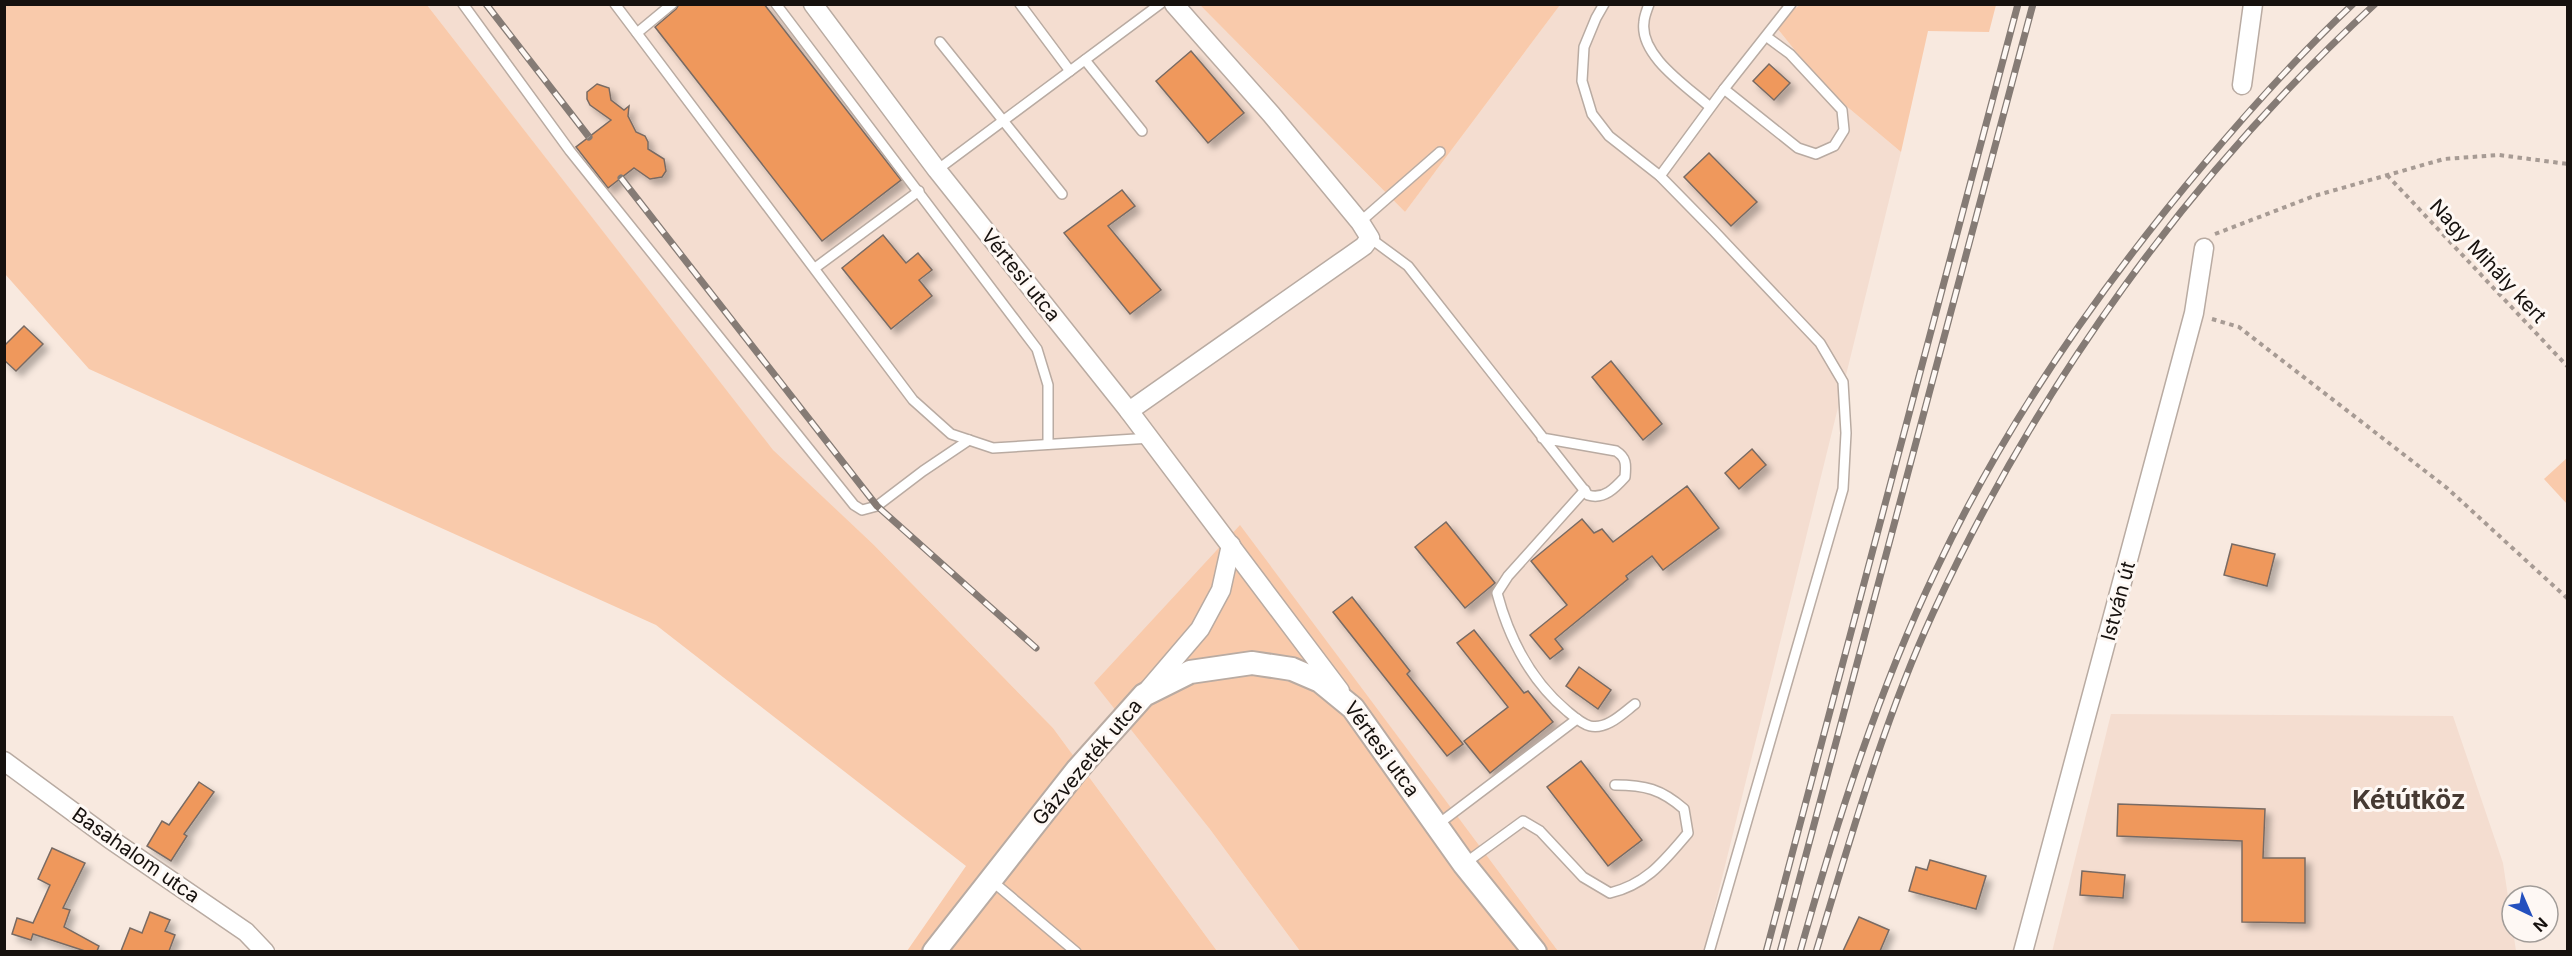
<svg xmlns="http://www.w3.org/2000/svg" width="2572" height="956" viewBox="0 0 2572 956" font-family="Inter,sans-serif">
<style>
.built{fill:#f4ddd0}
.green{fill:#f9caab}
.building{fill:#ef985c;stroke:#796b63;stroke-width:1.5;filter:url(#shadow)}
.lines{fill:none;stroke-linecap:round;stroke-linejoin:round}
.service-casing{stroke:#b9aba2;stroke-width:12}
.minor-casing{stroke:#b9aba2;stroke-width:21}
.tertiary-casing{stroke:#b9aba2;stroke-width:26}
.path{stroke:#a79b94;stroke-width:4;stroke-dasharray:4.5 4.5;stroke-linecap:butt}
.service{stroke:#fff;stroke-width:9}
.minor{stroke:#fff;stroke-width:18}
.tertiary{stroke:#fff;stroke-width:22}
.rail-casing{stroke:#857b75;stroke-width:7}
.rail{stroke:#fef8f4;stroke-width:4.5;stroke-dasharray:14;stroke-linecap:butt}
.labels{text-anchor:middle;stroke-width:6;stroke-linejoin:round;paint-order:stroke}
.street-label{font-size:20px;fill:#16110e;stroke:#fef8f4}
.district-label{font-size:26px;font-weight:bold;fill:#463a33;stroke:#fef8f4}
</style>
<defs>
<filter id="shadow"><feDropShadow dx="5.5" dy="5.5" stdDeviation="3" flood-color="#0004"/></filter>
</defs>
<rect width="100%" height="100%" fill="#f8e9df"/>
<!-- built -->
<g class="built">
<path d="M427 5H1200L1405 212 1560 5H1800L1773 23 1826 89 1901 152 1704 951H1558L1240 526 1209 828 1300 951H1217L1053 728 874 545 773 451Z"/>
<path d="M2111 714 2453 716 2503 863 2516 951 2052 952Z"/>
</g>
<!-- green -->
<g class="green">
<path d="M4 5H427L773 450 874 545 1053 728 1217 951H907L966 866 656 625 89 369 5 274Z"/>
<path d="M1200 5H1560L1405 212Z"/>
<path d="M1800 5H1996L1989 32 1928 31 1901 152 1826 89 1773 23Z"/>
<path d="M2567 458V504L2544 479Z"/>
<path d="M1240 525 1558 951H1300L1209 828 1094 683Z"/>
</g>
<!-- building -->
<g class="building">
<path d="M679 4H764L901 180 822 241 655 27 676 9Z"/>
<path d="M1191 51 1244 113 1208 143 1156 81Z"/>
<path d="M1769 64 1790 83 1774 100 1753 81Z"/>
<path d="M597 84 609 88 611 100 624 110 629 106 628 116 636 132 645 136 648 142V149L664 159 666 171 662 177 650 179 634 168 608 188 576 147 611 120 590 105 587 99V92Z"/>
<path d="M1709 153 1757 202 1731 226 1684 177Z"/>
<path d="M1122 190 1135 206 1108 226 1161 290 1130 314 1064 233Z"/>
<path d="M883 235 906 263 918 253 932 270 919 280 932 296 891 329 842 268Z"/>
<path d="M24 326 43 344 16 371 4 360V346Z"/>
<path d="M1611 361 1662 424 1643 440 1592 377Z"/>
<path d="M1752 449 1766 465 1739 489 1725 473Z"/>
<path d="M1687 486 1719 528 1663 570 1652 556 1626 576 1628 579 1555 639 1563 649 1550 659 1530 635 1567 605 1531 561 1582 519 1594 533 1602 529 1613 542Z"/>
<path d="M1446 522 1495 583 1465 608 1415 547Z"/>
<path d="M2232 544 2275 554 2267 586 2224 575Z"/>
<path d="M1352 597 1410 671 1407 674 1463 744 1447 756 1333 612Z"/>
<path d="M1474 630 1524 693 1528 691 1553 722 1490 773 1464 741 1508 707 1457 643Z"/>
<path d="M1579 667 1611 690 1598 709 1566 686Z"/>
<path d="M1581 761 1642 840 1608 866 1547 787Z"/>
<path d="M199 782 214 792 184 834 187 836 171 861 147 846 162 821 169 825Z"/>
<path d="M2118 804 2265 809 2263 858H2305V923L2242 922V841L2117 836Z"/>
<path d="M52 848 85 863 63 908 70 910 64 927 99 946 97 951H85L33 934 31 940 12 934 17 918 33 923 50 885 38 879Z"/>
<path d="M1930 860 1986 876 1976 909 1909 891 1916 867 1927 870Z"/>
<path d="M2082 871 2125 875 2123 898 2080 895Z"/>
<path d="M150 912 170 920 165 931 175 935 169 951H121L130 928 142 933Z"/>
<path d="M1859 917 1889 930 1880 951H1843Z"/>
</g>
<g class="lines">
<!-- service casing -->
<g class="service-casing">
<g id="service">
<path d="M463 4 570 151 854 505 862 510 877 506 923 471 969 440"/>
<path d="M615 4 913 400 951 434 993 448 1151 438"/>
<path d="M776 4 1037 349 1048 385V444"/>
<path d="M1020 4 1070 71"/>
<path d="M1604 4 1596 18 1584 47 1582 81 1592 114 1609 136 1660 176 1714 231 1820 343 1843 382 1846 433 1843 489 1709 952"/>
<path d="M1649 4C1647 10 1644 17 1644 22 1639 56 1688 87 1710 107"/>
<path d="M637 33 672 4"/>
<path d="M940 42 1062 194"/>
<path d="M1085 60 1142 131"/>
<path d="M1724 89 1798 148 1816 154 1834 146 1844 130 1842 110 1790 54 1767 37"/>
<path d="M937 170 1160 4"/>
<path d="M1660 176 1724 89 1791 4"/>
<path d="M1360 222 1440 152"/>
<path d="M1370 238 1408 266 1588 495C1604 500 1615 488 1625 477 1626 465 1627 458 1616 451L1542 438"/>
<path d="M815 268 919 191"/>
<path d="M1585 490 1508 576 1497 593C1509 638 1530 680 1567 711 1573 716 1582 724 1590 726 1607 730 1623 713 1635 704"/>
<path d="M1437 825 1577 719"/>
<path d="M1464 864 1523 821 1540 831 1583 877 1610 893C1647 884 1664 861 1688 833L1684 809C1661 789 1645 785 1615 785"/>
<path d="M992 881 1076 952"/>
</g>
</g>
<!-- minor casing -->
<g class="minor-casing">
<g id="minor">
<path d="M813 4 937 170 1129 411 1340 691"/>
<path d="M2242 85 2253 4"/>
<path d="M1129 411 1347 258 1364 246 1370 238 1360 222 1271 114 1174 4"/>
<path d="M1147 691 1200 629 1221 590 1231 545"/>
<path d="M4 761 110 839 246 932 265 952"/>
<path d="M2023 952 2194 313 2204 248"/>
</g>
</g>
<!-- tertiary casing -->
<g class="tertiary-casing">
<path id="tertiary" d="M934 952 1077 770 1144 695 1190 672 1252 663 1292 669 1320 681 1353 708 1464 864 1535 952"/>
</g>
<!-- path -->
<g class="path">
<path d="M2387 175 2568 367"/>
<path d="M2215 234 2314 196 2444 159 2499 155 2568 164"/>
<path d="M2212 319 2239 327 2447 488 2568 599"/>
</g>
<!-- service -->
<use href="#service" class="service"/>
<!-- minor -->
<use href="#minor" class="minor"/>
<!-- tertiary -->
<use href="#tertiary" class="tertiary"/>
<!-- rail casing -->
<g class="rail-casing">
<g id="rail">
<path d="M486 4 589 137"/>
<path d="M621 178 877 506 1036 648"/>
<path d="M1766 952 2018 4"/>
<path d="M1780 952 2033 4"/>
<path d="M1800 952C1837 821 1878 691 1937 568 2006 422 2100 287 2204 164 2251 108 2300 54 2353 4"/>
<path d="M1816 952C1851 837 1883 722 1933 613 2038 385 2190 174 2375 4"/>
</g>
</g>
<!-- rail -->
<use href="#rail" class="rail"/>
</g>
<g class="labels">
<!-- street labels -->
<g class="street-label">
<text transform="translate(2488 261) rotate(47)" y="7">Nagy Mihály kert</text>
<text transform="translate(1021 275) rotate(51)" y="7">Vértesi utca</text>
<text transform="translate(2118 601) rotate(-75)" y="7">István út</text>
<text transform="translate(1382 749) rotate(54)" y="7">Vértesi utca</text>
<text transform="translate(1087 762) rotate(-50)" y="7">Gázvezeték utca</text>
<text transform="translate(136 855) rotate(35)" y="7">Basahalom utca</text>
</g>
<!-- district labels -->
<g class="district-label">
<text x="2409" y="809">Kétútköz</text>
</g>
</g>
<!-- border -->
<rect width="2572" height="956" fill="none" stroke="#16110e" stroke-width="12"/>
<!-- north arrow -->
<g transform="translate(2530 914) rotate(136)"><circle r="28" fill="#fef8f4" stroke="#a19c98" stroke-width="1.5"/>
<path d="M0-4.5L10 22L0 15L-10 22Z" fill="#2450be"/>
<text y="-9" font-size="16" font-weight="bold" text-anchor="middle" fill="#16110e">N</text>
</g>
</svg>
